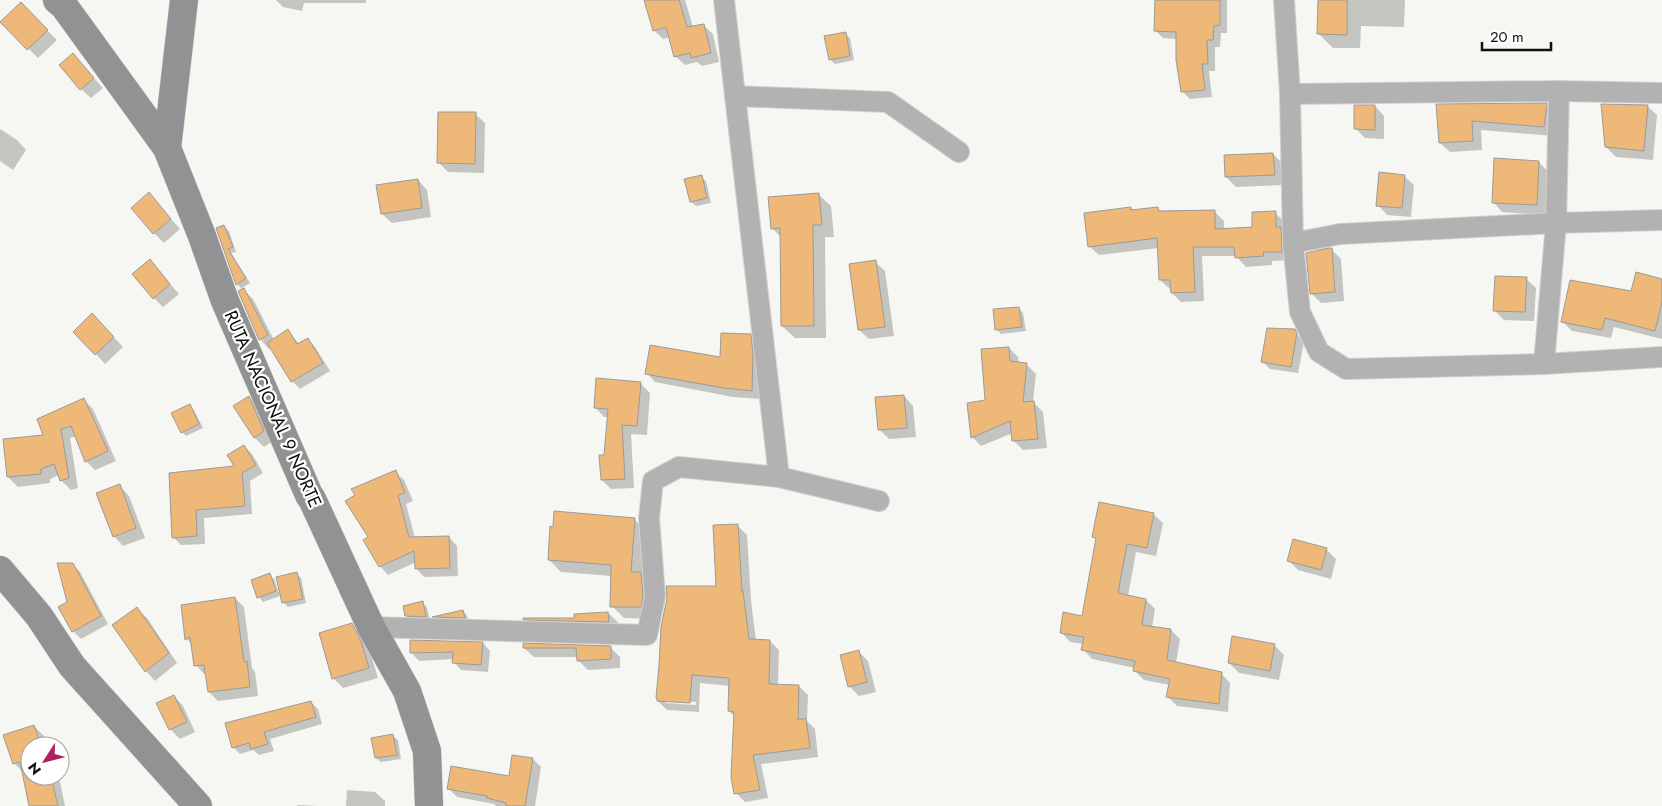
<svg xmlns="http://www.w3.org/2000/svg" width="1662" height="806" viewBox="0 0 1662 806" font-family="Jost,sans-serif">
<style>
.shadow{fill:#0003;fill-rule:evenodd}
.building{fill:#eeb879;stroke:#9c9a97}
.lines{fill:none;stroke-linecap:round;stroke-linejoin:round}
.street-casing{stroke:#d1d1ce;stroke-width:22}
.secondary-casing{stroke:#d1d1ce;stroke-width:29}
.street{stroke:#b2b2b3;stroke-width:20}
.secondary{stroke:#929193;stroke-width:28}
.labels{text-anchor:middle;stroke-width:4.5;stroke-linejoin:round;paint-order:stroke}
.street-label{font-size:18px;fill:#100f0e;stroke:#fff}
</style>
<rect width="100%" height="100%" fill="#f6f6f2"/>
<!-- shadow -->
<g class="shadow">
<path d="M276 0H366V3H304L302 11 283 7Z"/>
<path d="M645 0H685L693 27 703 25 713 34 719 62 702 66 697 62 685 65 675 56 670 37 663 39 654 30Z"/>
<path d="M1156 0H1227V33H1221L1220 47H1215V71H1209L1212 97 1190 99 1182 91 1177 39 1163 38 1156 31Z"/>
<path d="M1319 0H1405L1404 27 1361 26 1360 48H1333L1318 33Z"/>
<path d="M21 4 57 40 38 58 2 22Z"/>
<path d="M845 34 850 38 854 60 835 64 830 59Z"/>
<path d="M73 55 103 88 91 98 81 89Z"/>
<path d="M1437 105H1546L1556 114 1554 136 1481 130 1482 150 1450 152 1440 143Z"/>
<path d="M1375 106 1384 116V139L1365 138 1356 129Z"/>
<path d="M1647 106 1657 115 1653 160 1616 157 1606 147Z"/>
<path d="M475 114 485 123 484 173 448 172 439 163Z"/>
<path d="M0 129 17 140 26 150 13 170 0 161Z"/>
<path d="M1273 154 1283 164 1284 185 1236 187 1226 177Z"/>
<path d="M1539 162 1548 172 1546 215 1502 212 1493 202Z"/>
<path d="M1404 176 1414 185 1411 217 1387 215 1378 205Z"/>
<path d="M701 177 706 181 711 203 696 206 691 202 686 180Z"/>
<path d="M418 180 427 190 431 217 392 223 382 214Z"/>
<path d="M149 194 180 229 164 243 154 233Z"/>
<path d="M818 194 831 206 834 237H825L826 338H795L782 326 781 237 772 228Z"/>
<path d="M1131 208 1133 211 1158 209 1162 213 1214 211 1224 221V230L1254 228 1275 213 1285 222 1291 260 1272 261V265L1246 267 1236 256H1202L1204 301 1181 302 1172 293V289H1170L1160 280 1159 248 1099 255 1089 246Z"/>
<path d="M224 227 229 231 236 252 231 253 250 283 242 288 253 299 274 340 288 331 299 344 307 339 315 347 330 371 300 389 292 381 271 348 269 349 260 339 243 290 237 284 217 229Z"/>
<path d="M1331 249 1341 259 1344 301 1321 303 1311 293Z"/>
<path d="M150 261 179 294 163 307 154 298Z"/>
<path d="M875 262 885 271 894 336 869 339 859 330Z"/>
<path d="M1526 279 1536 288 1534 321 1504 320 1494 310Z"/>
<path d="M1662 280V339L1614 327 1611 338 1572 331 1563 322Z"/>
<path d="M1019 308 1023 313 1026 331 1001 334 996 329Z"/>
<path d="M102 325 123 347 105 364 96 354Z"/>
<path d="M1294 330 1304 342 1298 373 1270 369 1262 361Z"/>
<path d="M750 335 759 344 760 399 733 397 655 382 647 373 722 359Z"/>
<path d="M1009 348 1018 357 1019 363 1026 364 1036 374 1033 402 1043 412 1047 448 1023 450 1014 441 1013 433 981 446 972 437Z"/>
<path d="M640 383 650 393 647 435 631 434 634 488 611 489 602 480 606 456 608 417H604L595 407Z"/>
<path d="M904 396 913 406 916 437 889 439 879 429Z"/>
<path d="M249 397 258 407 273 441 264 447 254 437Z"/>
<path d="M84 400 93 409 116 461 95 470 86 461 77 436 70 438 78 488 71 490 61 480 59 475 50 479V483L18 487 8 477 45 436Z"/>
<path d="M190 406 194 410 203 428 186 436 182 432Z"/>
<path d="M244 446 252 454 263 473 250 481 252 514 204 518 205 544 181 545 173 537 170 474 237 467Z"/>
<path d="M395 472 404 480 413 501 406 504 415 538 449 537 457 546 458 576 424 577 416 568V562L388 575 380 566 369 538Z"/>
<path d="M120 486 129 496 145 538 123 546 114 536Z"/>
<path d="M1153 514 1163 523 1156 556 1136 552 1128 596 1146 600 1155 609 1152 628 1171 630 1180 639 1176 663 1221 673 1230 683 1228 712 1177 706 1168 697 1170 685 1144 680 1134 670 1135 668 1092 659 1083 649 1084 644 1070 642 1061 632 1083 617 1097 540 1094 537Z"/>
<path d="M634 519 647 532 643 576 653 586V619L624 618 612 606V576L561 572 549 560Z"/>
<path d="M738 526 747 535 751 600 756 641H770L779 650 778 685 799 686 808 695 807 721 815 729 818 757 761 764 768 798 745 802 736 793 735 717 729 711 730 686 700 683 699 712 667 710 658 701 717 587ZM665 700 696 702V705L665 703Z"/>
<path d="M1294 540 1327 550 1336 559 1331 579 1298 570 1288 560Z"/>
<path d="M72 564 80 572 108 624 81 639 73 631 68 603Z"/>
<path d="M297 574 301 578 306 603 288 607 283 602Z"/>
<path d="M269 575 274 579 280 596 263 602 259 597Z"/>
<path d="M235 598 244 607 252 668 255 672 258 696 218 701 209 692 207 674H204L196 665 192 645 187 639 182 606Z"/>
<path d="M422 603 427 607 430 621 411 620 406 615Z"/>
<path d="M137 609 147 618 177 663 155 681 146 671Z"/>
<path d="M463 611 467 616 469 622 438 621 434 618Z"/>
<path d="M608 613 618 622V631L534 629 525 619H576Z"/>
<path d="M352 625 362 635 370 652 378 678 343 688 333 678Z"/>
<path d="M483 643 490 651 488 672 461 670 454 662V659L419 661 412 653Z"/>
<path d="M1274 645 1284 655 1279 680 1239 673 1229 663Z"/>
<path d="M610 647 620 657V668L588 670 578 660V657H534L524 648Z"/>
<path d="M859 652 868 661 876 692 859 696 849 686Z"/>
<path d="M174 696 183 706 195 732 180 739 170 729Z"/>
<path d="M311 702 318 709 322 724 270 739 274 751 259 755 253 750 240 754 233 747Z"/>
<path d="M34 726 44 736 47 746H30V776H57L60 782 65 806H30L24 773 14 763Z"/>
<path d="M393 736 398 740 401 759 381 762 376 758Z"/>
<path d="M533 759 541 767 535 806H496L494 804 457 797 449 789 510 778Z"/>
<path d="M347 790 375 792 385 801V806H346Z"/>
<path d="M299 805 318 806H296Z"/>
</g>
<!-- building -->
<g class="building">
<path d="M644 0H679L687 27 704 24 711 53 691 58 690 53 674 57 666 27 653 31Z"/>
<path d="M1155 0H1220V25L1214 26 1213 40H1207L1208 64H1202L1205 90 1181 92 1176 60V32L1154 31Z"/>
<path d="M1318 0H1347V35L1317 34Z"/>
<path d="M21 2 48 30 27 50 0 22Z"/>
<path d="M846 32 850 56 829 60 824 36Z"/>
<path d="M73 53 94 78 80 90 59 65Z"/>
<path d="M1547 103 1544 127 1472 121 1473 141 1439 143 1436 104Z"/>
<path d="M1601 104 1648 105 1644 151 1605 147Z"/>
<path d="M1354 105H1375V130L1354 129Z"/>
<path d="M438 112H476L475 164 437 163Z"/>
<path d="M1273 153 1275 175 1225 177 1224 155Z"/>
<path d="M1494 158 1539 161 1537 205 1492 203Z"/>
<path d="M1379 172 1405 175 1402 208 1376 206Z"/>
<path d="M702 175 707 198 690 202 684 179Z"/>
<path d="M418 179 422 208 381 214 376 185Z"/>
<path d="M149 192 171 219 153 234 131 208Z"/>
<path d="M819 193 822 225H813L814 326H781L780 228 771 229 768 197Z"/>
<path d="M1131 207V210L1158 207 1159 211 1215 210V229L1252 227V212L1276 211V227H1281L1282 252H1263L1264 256 1235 258 1234 247H1193L1195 292 1171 293 1170 280H1159L1157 238 1088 247 1084 213Z"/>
<path d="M224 225 233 247 228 249 246 278 236 285 216 228Z"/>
<path d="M1328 248H1332L1335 292 1310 294 1306 253Z"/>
<path d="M150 259 170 284 153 299 132 274Z"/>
<path d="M876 260 885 327 858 330 849 264Z"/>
<path d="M1636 272 1662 279V302L1655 331 1605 318 1602 330 1561 322 1570 280 1631 291Z"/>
<path d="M1495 276 1527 277 1525 312 1493 311Z"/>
<path d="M244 288 268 335 259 340 238 291Z"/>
<path d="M1019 307 1022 327 995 330 993 309Z"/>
<path d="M92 313 114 337 95 355 73 332Z"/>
<path d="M1267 328 1295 329 1297 333 1291 367 1261 362Z"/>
<path d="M288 329 297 344 308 338 323 363 291 382 267 343Z"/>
<path d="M721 333 751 334 753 354 752 391 724 388 645 374 650 345 720 357Z"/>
<path d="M1009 347 1010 361 1027 363 1023 402 1034 401 1038 439 1012 441 1010 421 971 438 967 403 985 400 981 349Z"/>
<path d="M596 378 641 382 637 426 622 425 625 479 601 480 599 455H604L608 409 594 408Z"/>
<path d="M904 395 907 428 878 430 875 397Z"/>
<path d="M249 396 264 431 254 438 233 406Z"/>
<path d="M84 398 108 451 85 462 71 426 61 429 69 478 60 481 54 464 41 469V474L7 477 3 439 43 435 37 419Z"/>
<path d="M190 404 199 424 181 433 171 413Z"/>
<path d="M244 445 256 465 242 473 245 506 196 510 197 536 172 538 169 473 234 466 227 455Z"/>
<path d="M396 470 405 493 398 495 409 537 449 536 450 568 415 569 414 551 379 567 363 540 368 537 345 501 355 495 351 489Z"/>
<path d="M120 484 136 528 113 537 96 493Z"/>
<path d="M1099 502 1154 513 1147 548 1127 544 1118 593 1146 599 1142 625 1171 629 1167 660 1222 672 1219 704 1166 697 1170 679 1133 671 1135 661 1081 650 1084 637 1060 633 1063 612 1082 616 1096 538 1092 537Z"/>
<path d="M554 511 635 518 631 572H641L643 595 641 607H610L611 565 548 560 550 526 553 527Z"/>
<path d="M738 524 742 592 743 591 749 639 770 640 769 684 799 685 798 720 806 718 810 748 753 755 760 790 734 794 731 777 734 712 728 711 729 678 692 675 690 703 657 701V698H656L659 665 661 627 667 598 666 586H716L713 525Z"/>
<path d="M1293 539 1327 548 1321 570 1287 561Z"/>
<path d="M57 563H73L101 616 72 632 58 607 67 602Z"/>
<path d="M297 572 303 599 282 603 276 577Z"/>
<path d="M270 573 276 591 257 598 251 580Z"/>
<path d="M235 597 244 662 247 661 250 687 208 692 204 665 194 666 190 637 185 640 181 605Z"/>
<path d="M423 601 426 617 405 616 403 606Z"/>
<path d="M137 607 169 653 145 672 112 625Z"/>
<path d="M463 610 465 618 432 617Z"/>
<path d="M608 612 609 622 523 620V618H574V614Z"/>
<path d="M352 623 361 641 369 668 332 679 319 633Z"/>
<path d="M1232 636 1275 644 1270 671 1228 663Z"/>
<path d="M410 640 483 642 481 665 452 663 453 652 410 653Z"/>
<path d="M523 643 611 646V659L577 661 576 648H523Z"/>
<path d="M859 650 867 682 848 687 840 655Z"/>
<path d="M174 695 187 722 169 730 156 703Z"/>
<path d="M311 701 316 717 264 732 268 744 251 749 249 743 232 748 225 723Z"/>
<path d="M34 725 41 746H30V776H51L58 806H29L20 762 13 764 3 735Z"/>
<path d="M393 734 397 755 375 758 371 738Z"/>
<path d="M512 755 533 758 525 806H506V803L487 798V796L447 789 451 766 509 776Z"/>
</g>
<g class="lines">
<!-- street casing -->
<g class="street-casing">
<g id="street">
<path d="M724 0 779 477"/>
<path d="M1284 0 1290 94 1293 243 1300 312 1319 352 1346 369 1544 364 1662 357"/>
<path d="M1290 94 1559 91 1662 93"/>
<path d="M735 96 888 102 959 152"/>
<path d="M1293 243 1340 234 1556 223 1662 220"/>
<path d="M1544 364 1556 223 1559 91"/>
<path d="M371 627 647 635 655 596 649 518 653 481 679 467 779 477 879 501"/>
</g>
</g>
<!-- secondary casing -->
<g class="secondary-casing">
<g id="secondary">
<path d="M57 0 64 6 167 148"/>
<path d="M184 0 167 148 202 236 225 301 309 495 312 499 371 627 407 691 427 751 429 806"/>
<path d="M0 570 39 616 72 666 198 806"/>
</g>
</g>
<!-- street -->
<use href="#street" class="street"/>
<!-- secondary -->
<use href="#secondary" class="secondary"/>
</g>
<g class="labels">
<!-- street labels -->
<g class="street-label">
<text transform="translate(273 409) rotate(66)" y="6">RUTA NACIONAL 9 NORTE</text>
</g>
</g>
<!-- north arrow -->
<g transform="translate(45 761) rotate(234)"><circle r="24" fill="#ffffff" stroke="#9f9f9f"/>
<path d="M0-4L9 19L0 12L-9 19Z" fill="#ac2263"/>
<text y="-8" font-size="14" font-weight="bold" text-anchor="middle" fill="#100f0e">N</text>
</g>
<!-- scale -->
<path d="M1482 42v8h69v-8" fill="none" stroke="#100f0e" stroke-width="2.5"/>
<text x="1490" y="42" font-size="15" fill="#100f0e" stroke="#ffffff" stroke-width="4" paint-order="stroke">20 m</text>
</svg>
